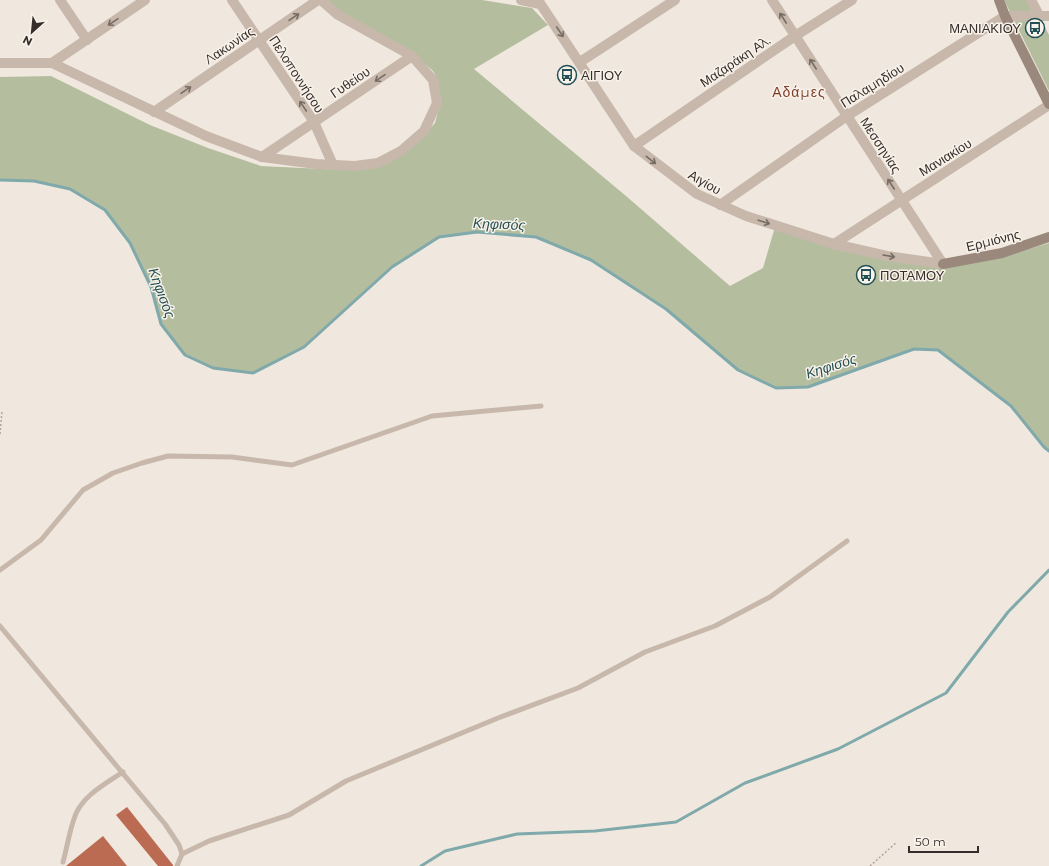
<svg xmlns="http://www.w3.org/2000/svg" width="1049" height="866" viewBox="0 0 1049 866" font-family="Montserrat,sans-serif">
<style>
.green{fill:#b4be9f}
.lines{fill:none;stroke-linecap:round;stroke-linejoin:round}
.stream{stroke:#80a9ab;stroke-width:3}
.building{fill:#bb6b51}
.path{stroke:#b3a295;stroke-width:1.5;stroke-dasharray:2 2;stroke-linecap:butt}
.lane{stroke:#c7b8ab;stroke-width:5}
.street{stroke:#c7b8ab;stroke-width:10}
.secondary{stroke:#9b887c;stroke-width:10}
.oneway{stroke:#776c64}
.labels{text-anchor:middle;stroke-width:3;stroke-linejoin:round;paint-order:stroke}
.poi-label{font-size:13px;fill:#362d2a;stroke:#f8f2ea;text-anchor:start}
.street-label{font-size:13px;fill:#362d2a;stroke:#f8f2ea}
.neighbourhood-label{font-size:14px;letter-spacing:1px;fill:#7e3e2a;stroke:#f8f2ea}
.water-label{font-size:14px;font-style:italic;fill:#235054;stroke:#f8f2ea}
</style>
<rect width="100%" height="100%" fill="#f0e8de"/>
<!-- green -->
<g class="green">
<path d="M326 0H482L532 8 548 25 474 69 626 196 730 286 763 268 775 227 946 268 1005 256 1049 243V451L1044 447 1011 406 938 350 914 349 808 387 776 388 738 370 666 309 591 260 536 236 477 232 439 237 392 267 304 347 253 373 213 368 185 355 161 324 151 287 130 243 105 210 70 189 34 181 0 180V77L51 76 150 125 208 148 261 166 344 170 378 166 420 139 435 123 440 104 438 80 433 71 414 54 341 12Z"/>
<path d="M1004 0H1031L1049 35V91Z"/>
</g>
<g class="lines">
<!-- stream -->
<g class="stream">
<path d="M0 180 34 181 70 189 105 210 130 243 151 287 161 324 185 355 213 368 253 373 304 347 392 267 439 237 477 232 536 237 591 260 666 309 738 370 776 388 808 387 914 349 938 350 1011 406 1044 447 1049 451"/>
<path d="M421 866 445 851 517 834 595 831 676 822 745 783 838 749 946 693 1008 612 1049 570"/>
</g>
</g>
<!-- building -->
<g class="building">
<path d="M127 807 173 865V866H158L116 815Z"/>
<path d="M103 836 127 866H66Z"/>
</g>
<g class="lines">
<!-- path -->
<g class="path">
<path d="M0 434 2 411"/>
<path d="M870 866 897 842"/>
</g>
<!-- lane -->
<g class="lane">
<path d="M0 570 41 540 83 490 113 473 142 463 168 456 232 457 292 465 432 416 541 406"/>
<path d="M0 626 165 824 179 845 182 854 177 866"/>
<path d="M182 854 209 841 289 815 346 781 498 718 578 688 645 652 715 626 770 597 847 541"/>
<path d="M63 862C67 848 69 833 74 819 80 797 105 784 123 772"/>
</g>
<!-- street -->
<g class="street">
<path d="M60 0 87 40"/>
<path d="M232 0 314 122 333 165"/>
<path d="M521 0 540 4"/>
<path d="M538 0 634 146 697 194 746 216 834 244 887 256 943 264"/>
<path d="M772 0 943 264"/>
<path d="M1031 0 1039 15"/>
<path d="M580 62 675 0"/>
<path d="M0 63H52L145 0"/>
<path d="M52 63 206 136 262 157 316 164 355 166 378 163 401 151 424 131 437 103 433 80 412 56 338 15 321 0"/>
<path d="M154 112 318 0"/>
<path d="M634 146 795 36 852 0"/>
<path d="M262 157 412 56"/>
<path d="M720 205 847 116 1005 16H1049"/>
<path d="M834 244 1049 105"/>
</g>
<!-- secondary -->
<g class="secondary">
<path d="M999 0 1005 16 1049 104"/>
<path d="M943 264 1002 253 1049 237"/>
</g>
</g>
<!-- one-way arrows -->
<defs><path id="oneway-shaft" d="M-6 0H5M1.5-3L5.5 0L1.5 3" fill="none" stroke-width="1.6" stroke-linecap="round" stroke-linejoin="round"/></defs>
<g class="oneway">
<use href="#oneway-shaft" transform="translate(294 17) rotate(-34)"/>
<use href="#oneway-shaft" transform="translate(783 18) rotate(-123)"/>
<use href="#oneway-shaft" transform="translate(113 22) rotate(146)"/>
<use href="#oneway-shaft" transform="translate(560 32) rotate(56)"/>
<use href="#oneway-shaft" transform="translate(813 64) rotate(-123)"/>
<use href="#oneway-shaft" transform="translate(380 78) rotate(146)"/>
<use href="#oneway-shaft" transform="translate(186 90) rotate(-34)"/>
<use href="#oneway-shaft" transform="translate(303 106) rotate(-124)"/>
<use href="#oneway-shaft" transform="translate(651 160) rotate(38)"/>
<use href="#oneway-shaft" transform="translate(891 184) rotate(-123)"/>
<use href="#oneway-shaft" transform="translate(764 222) rotate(18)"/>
<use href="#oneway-shaft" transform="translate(889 256) rotate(10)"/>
</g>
<!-- icons -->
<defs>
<g id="bus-ring" transform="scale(1)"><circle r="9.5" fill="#f8f2ea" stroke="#235054" stroke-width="1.5"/><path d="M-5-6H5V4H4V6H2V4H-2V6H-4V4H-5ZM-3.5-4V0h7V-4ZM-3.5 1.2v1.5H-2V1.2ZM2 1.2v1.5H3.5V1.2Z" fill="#235054"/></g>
</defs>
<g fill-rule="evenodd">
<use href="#bus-ring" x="1035" y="28"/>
<use href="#bus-ring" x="567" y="75"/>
<use href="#bus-ring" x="866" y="275"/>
</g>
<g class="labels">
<!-- poi labels -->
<g class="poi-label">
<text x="1021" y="33" text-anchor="end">ΜΑΝΙΑΚΙΟΥ</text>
<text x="581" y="80">ΑΙΓΙΟΥ</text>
<text x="880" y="280">ΠΟΤΑΜΟΥ</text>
</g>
<!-- street labels -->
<g class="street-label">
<text transform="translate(229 45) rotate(-34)" y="5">Λακωνίας</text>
<text transform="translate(735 61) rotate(-34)" y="5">Μαζαράκη Αλ.</text>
<text transform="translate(297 74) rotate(57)" y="5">Πελοποννήσου</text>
<text transform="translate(350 82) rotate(-34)" y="5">Γυθείου</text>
<text transform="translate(872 85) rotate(-32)" y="5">Παλαμηδίου</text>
<text transform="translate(881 145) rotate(57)" y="5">Μεσσηνίας</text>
<text transform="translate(945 157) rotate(-32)" y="5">Μανιακίου</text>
<text transform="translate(705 182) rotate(30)" y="5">Αιγίου</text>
<text transform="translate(993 240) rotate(-14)" y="5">Ερμιόνης</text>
</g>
<!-- neighbourhood labels -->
<g class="neighbourhood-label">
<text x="799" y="97">Αδάμες</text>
</g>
<!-- water labels -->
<g class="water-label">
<text transform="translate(499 224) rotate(2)" y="5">Κηφισός</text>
<text transform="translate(162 293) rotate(70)" y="5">Κηφισός</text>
<text transform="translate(831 366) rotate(-18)" y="5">Κηφισός</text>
</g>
</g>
<!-- north arrow -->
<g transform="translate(32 32) rotate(207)" stroke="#f8f2ea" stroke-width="3" paint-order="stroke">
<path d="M0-3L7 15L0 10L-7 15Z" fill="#362d2a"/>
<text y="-6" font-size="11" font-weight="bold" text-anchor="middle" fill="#362d2a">N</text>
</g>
<!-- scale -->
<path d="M909 846v6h69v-6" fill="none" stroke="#362d2a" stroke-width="2"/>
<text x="915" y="846" font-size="12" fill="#362d2a" stroke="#f8f2ea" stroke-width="3" paint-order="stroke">50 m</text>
</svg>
